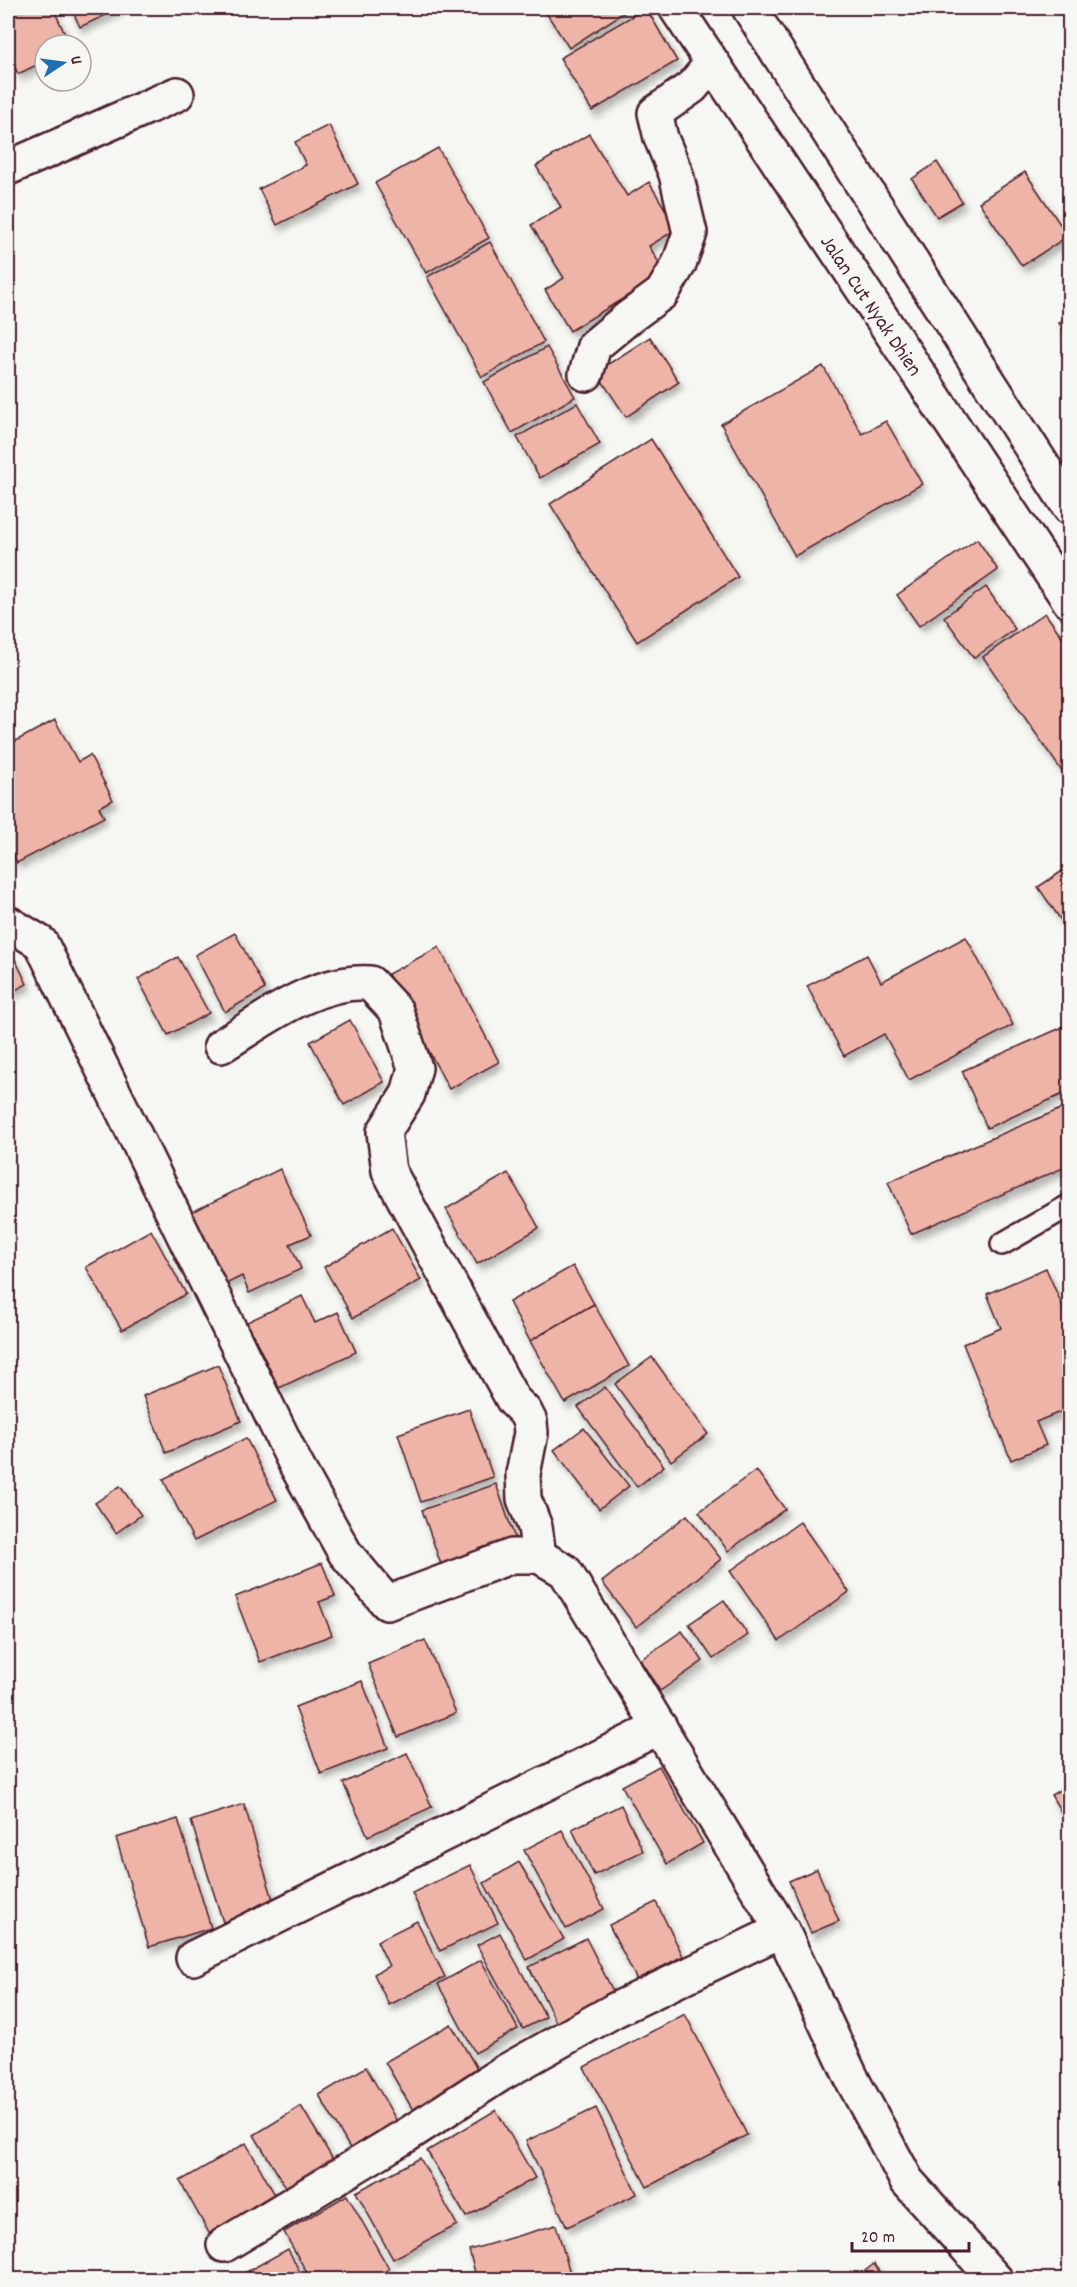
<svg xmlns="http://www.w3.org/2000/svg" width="1077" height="2287" viewBox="0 0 1077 2287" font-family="Dekko,sans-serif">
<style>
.building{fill:#eeb4a8;stroke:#4a1f2b;stroke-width:1.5;filter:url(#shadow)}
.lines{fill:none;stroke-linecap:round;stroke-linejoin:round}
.service-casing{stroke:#4a1f2b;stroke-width:26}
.minor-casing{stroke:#4a1f2b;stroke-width:38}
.trunk-casing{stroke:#4a1f2b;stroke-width:38}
.service{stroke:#f6f6f2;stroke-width:21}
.minor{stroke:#f6f6f2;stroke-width:33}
.trunk{stroke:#f6f6f2;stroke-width:33}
.labels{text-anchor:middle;stroke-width:6;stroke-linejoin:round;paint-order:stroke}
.street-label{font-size:21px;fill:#4a1f2b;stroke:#f6f6f2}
</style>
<defs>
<filter id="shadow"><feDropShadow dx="3.5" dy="6" stdDeviation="3" flood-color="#0004"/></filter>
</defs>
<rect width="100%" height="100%" fill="#f6f6f2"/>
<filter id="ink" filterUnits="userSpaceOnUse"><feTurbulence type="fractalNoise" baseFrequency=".0167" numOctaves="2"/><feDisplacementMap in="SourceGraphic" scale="12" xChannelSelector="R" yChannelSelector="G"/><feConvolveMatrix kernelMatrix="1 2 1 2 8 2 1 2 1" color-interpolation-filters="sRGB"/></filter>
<g filter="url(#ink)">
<!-- building -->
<g class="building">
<path d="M8 8H53L70 45H45V61L18 74 8 52Z"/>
<path d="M71 8H121L80 27Z"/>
<path d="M543 8H631L569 48Z"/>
<path d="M646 8 677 61 592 111 560 58Z"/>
<path d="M329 125 358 184 277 225 259 189 306 165 295 142Z"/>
<path d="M589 134 627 196 649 182 677 229 649 246 665 273 570 331 545 290 564 278 531 225 561 207 536 166Z"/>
<path d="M438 148 489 238 426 273 375 183Z"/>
<path d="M937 162 962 202 937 217 912 179Z"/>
<path d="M1025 172 1068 236 1022 266 979 202Z"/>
<path d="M490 242 544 342 482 377 427 277Z"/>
<path d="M1070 317V341L1059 323Z"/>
<path d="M650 337 679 382 626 417 596 372Z"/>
<path d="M547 347 575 397 512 433 484 382Z"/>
<path d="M823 366 862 434 886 421 922 484 795 556 721 424Z"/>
<path d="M577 403 600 444 540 478 517 437Z"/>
<path d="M651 439 738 577 637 642 550 504Z"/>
<path d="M977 539 998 570 919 626 897 595Z"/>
<path d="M986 587 1015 629 974 658 944 617Z"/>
<path d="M1045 613 1070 648V783L983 657Z"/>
<path d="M55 720 78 762 90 755 113 800 99 807 104 817 17 863 13 853 8 857V745Z"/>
<path d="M1070 866V933L1038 887Z"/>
<path d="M235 933 265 989 225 1012 195 955Z"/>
<path d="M966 937 1013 1025 909 1080 884 1034 844 1056 807 986 867 955 881 982Z"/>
<path d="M439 947 499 1062 449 1089 388 974Z"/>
<path d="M14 957 27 984 8 994V960Z"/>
<path d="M178 957 209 1013 168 1035 138 979Z"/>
<path d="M350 1020 384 1082 344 1105 310 1042Z"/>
<path d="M1070 1024V1091L987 1128 962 1071Z"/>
<path d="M1070 1105V1165L911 1234 888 1182Z"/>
<path d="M280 1169 311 1235 290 1244 301 1269 249 1293 242 1276 226 1284 192 1212Z"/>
<path d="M508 1173 539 1228 477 1264 446 1209Z"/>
<path d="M392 1228 421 1280 353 1318 324 1267Z"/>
<path d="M151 1230 186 1294 122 1330 86 1267Z"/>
<path d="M573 1266 594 1304 530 1341 509 1302Z"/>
<path d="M1046 1268 1070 1324V1408L1036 1422 1046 1445 1011 1460 963 1344 1001 1328 987 1294Z"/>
<path d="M302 1296 315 1323 338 1312 356 1352 279 1388 247 1322Z"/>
<path d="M594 1304 629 1366 565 1403 530 1341Z"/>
<path d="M652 1357 708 1434 671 1461 615 1384Z"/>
<path d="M218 1365 241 1421 166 1453 143 1396Z"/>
<path d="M605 1387 664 1466 637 1487 578 1407Z"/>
<path d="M469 1409 493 1477 421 1502 398 1434Z"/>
<path d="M584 1428 629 1486 599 1509 554 1450Z"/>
<path d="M246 1438 277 1500 194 1541 163 1479Z"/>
<path d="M756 1470 785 1509 728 1551 699 1512Z"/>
<path d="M496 1484 519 1550 445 1576 422 1510Z"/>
<path d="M120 1486 141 1515 116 1533 95 1503Z"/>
<path d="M687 1515 721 1559 636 1627 602 1582Z"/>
<path d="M800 1522 849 1592 779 1641 730 1571Z"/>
<path d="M322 1563 335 1596 319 1602 332 1635 260 1662 235 1597Z"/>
<path d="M724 1600 748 1635 713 1659 689 1624Z"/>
<path d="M682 1631 703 1661 660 1691 640 1660Z"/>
<path d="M425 1640 456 1713 398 1737 368 1664Z"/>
<path d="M362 1681 388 1748 321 1774 295 1707Z"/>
<path d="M407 1753 432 1807 368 1836 343 1783Z"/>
<path d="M659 1766 703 1843 667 1864 622 1786Z"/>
<path d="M1070 1784V1827L1051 1795Z"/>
<path d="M244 1804 275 1906 223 1922 191 1821Z"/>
<path d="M621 1805 643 1851 594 1875 572 1829Z"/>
<path d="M178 1819 211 1928 149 1947 116 1838Z"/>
<path d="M562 1830 604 1909 566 1929 524 1850Z"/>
<path d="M519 1862 564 1939 527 1960 484 1883Z"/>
<path d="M470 1865 498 1923 440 1951 412 1893Z"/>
<path d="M817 1869 839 1921 811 1933 789 1881Z"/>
<path d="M656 1902 683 1956 637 1980 609 1925Z"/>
<path d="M417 1921 445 1977 389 2005 374 1974 389 1966 377 1941Z"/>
<path d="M500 1933 546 2017 523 2029 477 1945Z"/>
<path d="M586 1938 617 1999 559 2028 529 1967Z"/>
<path d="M481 1960 518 2029 475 2053 438 1984Z"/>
<path d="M685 2014 747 2135 647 2187 584 2067Z"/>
<path d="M451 2024 483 2079 417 2117 385 2062Z"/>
<path d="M366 2067 399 2125 352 2152 319 2095Z"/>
<path d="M301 2106 337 2166 290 2194 254 2135Z"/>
<path d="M596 2108 637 2194 567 2227 526 2141Z"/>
<path d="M496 2110 535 2178 466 2217 427 2151Z"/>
<path d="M246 2143 280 2204 214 2242 180 2181Z"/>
<path d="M420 2158 457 2225 393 2259 356 2192Z"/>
<path d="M347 2195 389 2269 371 2280H311L284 2232Z"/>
<path d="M556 2225 572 2280H477L469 2250Z"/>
<path d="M288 2249 304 2280H232Z"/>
<path d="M874 2264 885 2280H853Z"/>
</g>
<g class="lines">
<!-- service casing -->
<g class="service-casing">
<path id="service" d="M1002 1244 1070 1205"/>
</g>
<!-- minor casing -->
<g class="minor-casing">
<g id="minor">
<path d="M8 168 177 94"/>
<path d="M586 374 594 346 628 318 662 293 679 264 690 233 676 174 661 138 655 113 692 87 712 63"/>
<path d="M8 923 41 943 295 1463 345 1553 387 1603 512 1556H539L565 1571 782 1930 854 2083 907 2181 996 2280"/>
<path d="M221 1046C267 1018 314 980 370 983L396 1011 415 1068 408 1094 384 1132 389 1171 513 1400 525 1412 530 1422 531 1433 523 1474 524 1499 535 1527 539 1556"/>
<path d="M193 1958 660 1727"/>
<path d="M224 2245 407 2135 501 2074 615 2010 782 1930"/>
</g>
</g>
<!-- trunk casing -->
<g class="trunk-casing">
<g id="trunk">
<path d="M676 8 1070 602"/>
<path d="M749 8 1070 508"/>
</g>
</g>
<!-- service -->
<use href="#service" class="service"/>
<!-- minor -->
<use href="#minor" class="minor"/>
<!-- trunk -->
<use href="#trunk" class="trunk"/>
</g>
</g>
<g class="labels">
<!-- street labels -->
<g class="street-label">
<text transform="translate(872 305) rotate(56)" y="7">Jalan Cut Nyak Dhien</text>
</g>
</g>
<!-- margin -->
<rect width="1077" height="2287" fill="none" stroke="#f6f6f2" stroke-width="30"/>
<rect x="15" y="15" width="1047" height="2257" fill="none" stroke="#4a1f2b" stroke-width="2" filter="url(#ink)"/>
<!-- north arrow -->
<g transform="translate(63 63) rotate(77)"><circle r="28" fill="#f6f6f2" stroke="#b1a0a2" stroke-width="1.5"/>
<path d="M0-4.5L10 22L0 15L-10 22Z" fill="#1f6fb2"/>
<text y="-9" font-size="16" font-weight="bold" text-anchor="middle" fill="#4a1f2b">U</text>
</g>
<!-- scale -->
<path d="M852 2242v9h117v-9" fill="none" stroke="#4a1f2b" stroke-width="3"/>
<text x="861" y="2242" font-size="18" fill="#4a1f2b" stroke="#f6f6f2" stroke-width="4.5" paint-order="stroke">20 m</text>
</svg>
